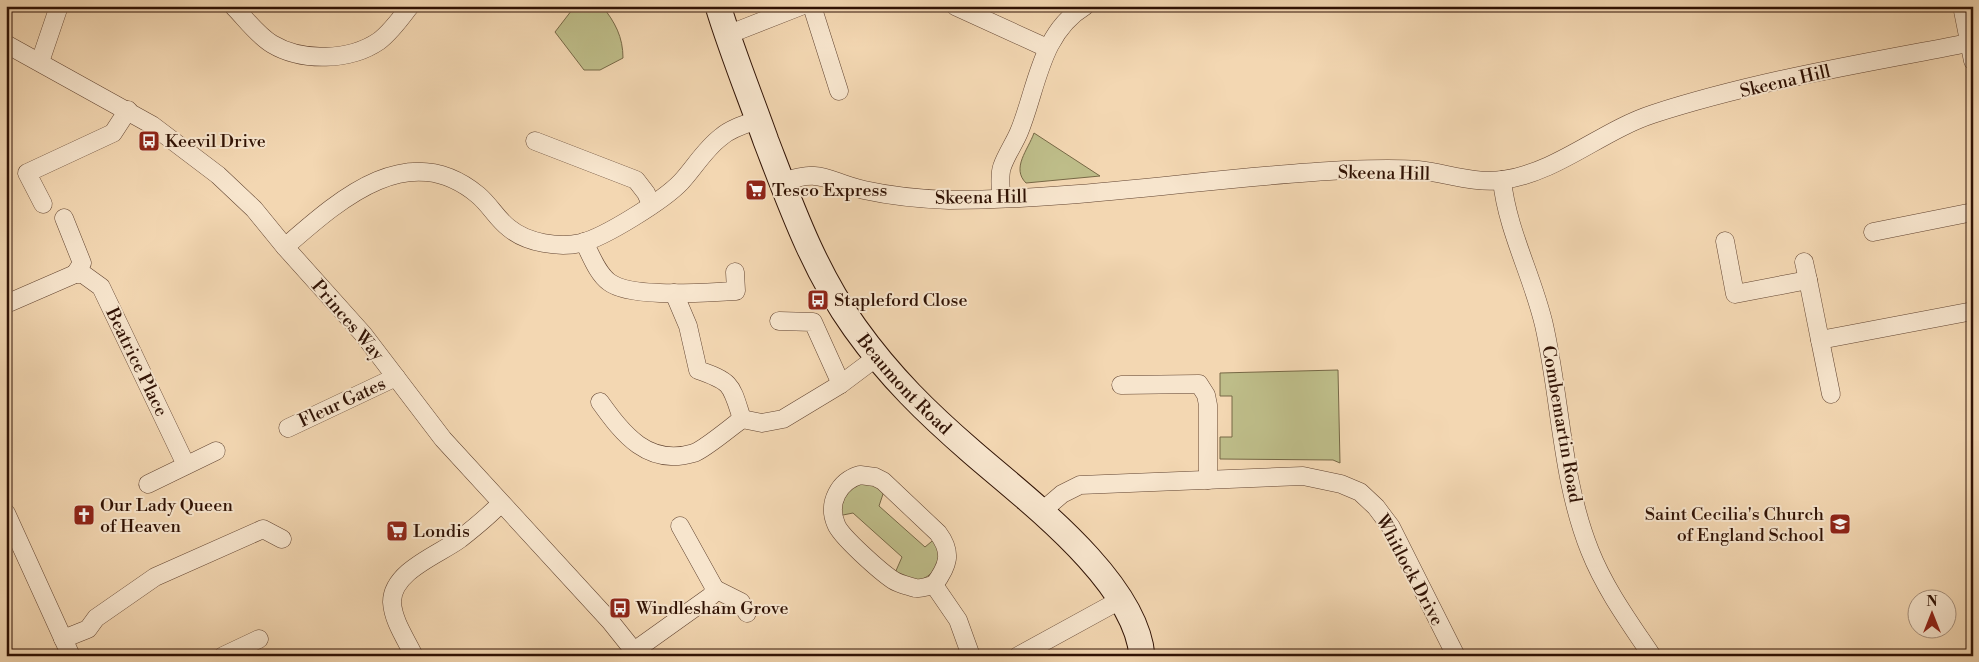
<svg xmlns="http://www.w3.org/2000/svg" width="1979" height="662" viewBox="0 0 1979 662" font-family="'Libre Bodoni',serif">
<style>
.green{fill:#bebd89;stroke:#776846}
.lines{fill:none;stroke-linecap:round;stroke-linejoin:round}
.street-casing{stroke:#614330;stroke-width:19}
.secondary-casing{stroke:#301204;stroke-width:27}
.street{stroke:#f7e5cd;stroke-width:18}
.secondary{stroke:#f7e5cd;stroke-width:25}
.labels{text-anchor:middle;stroke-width:4;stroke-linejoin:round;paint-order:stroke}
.street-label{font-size:18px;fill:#301204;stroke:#f7e5cd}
.poi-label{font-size:18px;fill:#301204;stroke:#f7e5cd;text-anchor:start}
</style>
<rect width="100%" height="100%" fill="#f3d7b2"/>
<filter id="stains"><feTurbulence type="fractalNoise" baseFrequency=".004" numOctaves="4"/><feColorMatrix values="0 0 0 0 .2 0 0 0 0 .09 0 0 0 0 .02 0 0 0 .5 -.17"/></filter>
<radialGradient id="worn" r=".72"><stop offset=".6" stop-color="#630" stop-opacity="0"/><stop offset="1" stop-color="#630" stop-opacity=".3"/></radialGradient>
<!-- green -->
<g class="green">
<path d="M575 6H602C615 22 623 37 623 58L600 70H584L555 32Z"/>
<path d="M1034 133 1100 176 1026 183C1011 168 1028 150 1034 133Z"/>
<path d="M1338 370 1340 463 1333 460 1220 459V437H1232V396H1220V373Z"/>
<path d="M865 482 884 491 879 506 925 547 937 537 943 551C937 567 934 575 918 581L895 573 902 557 853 513 838 516 848 488Z"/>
</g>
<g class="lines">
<!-- street casing -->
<g class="street-casing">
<g id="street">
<path d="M233 6C245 18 257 35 272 44 302 62 350 61 379 41 391 32 401 18 410 6"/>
<path d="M812 6 839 91"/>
<path d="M955 6 1047 48"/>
<path d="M1962 6 1973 61"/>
<path d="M727 35 801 6"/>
<path d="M6 44 152 125 218 175 254 209 285 247 363 334 443 439 610 621 638 656"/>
<path d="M40 62 59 6"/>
<path d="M535 141 636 180 646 193 651 204"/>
<path d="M1502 180C1507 230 1533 277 1544 325 1561 400 1561 479 1590 551 1605 589 1630 623 1652 656"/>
<path d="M782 182C824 168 825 181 864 190 891 196 921 199 949 200 1081 200 1212 177 1345 170 1369 169 1394 168 1418 170 1446 173 1474 184 1503 180 1558 172 1601 131 1653 114 1755 81 1864 63 1969 43"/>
<path d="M1001 197C1001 188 999 175 1002 167 1006 155 1014 144 1019 132 1037 89 1040 33 1085 6"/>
<path d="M43 204 27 173 113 133 128 110"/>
<path d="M64 218 82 263 75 274"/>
<path d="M1873 232 1973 212"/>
<path d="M1725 241 1735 294 1808 280 1820 340 1973 311"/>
<path d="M584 242C591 255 597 273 609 282 631 299 708 292 736 291L735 272"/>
<path d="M285 247C339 200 408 137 478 195 490 205 497 219 509 228 527 243 559 248 581 243 605 237 664 200 681 182 694 168 705 149 721 137 731 128 746 124 758 120"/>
<path d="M1804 262 1808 280"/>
<path d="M674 293 688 326 698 370C733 382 731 385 742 419"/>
<path d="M6 304 75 274H83L101 287 186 465"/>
<path d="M779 321 813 322 841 384"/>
<path d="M1820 340 1831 394"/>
<path d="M1121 385 1199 384 1206 395 1208 405V480"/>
<path d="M600 402C623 434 648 467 694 453 705 449 731 427 742 419L762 423 783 419 841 384 877 357"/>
<path d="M288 428 396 377"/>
<path d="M860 475 875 477 883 481 938 533C953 553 948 566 934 585 928 586 921 589 915 588 909 586 899 584 893 580 881 572 840 536 836 524 827 503 839 481 860 475Z"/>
<path d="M148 484 216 451"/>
<path d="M1041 512 1062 494 1080 485 1303 476 1341 484 1360 492 1376 507 1391 527 1456 656"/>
<path d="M6 513 71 656"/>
<path d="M680 526 715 589"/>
<path d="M934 585 958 620 971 656"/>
<path d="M63 639 88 629 96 618 155 577 263 529 282 539"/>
<path d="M634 651 711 596 715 589 741 602 747 613"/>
<path d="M223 656 259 639"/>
<path d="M414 656C406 639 393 621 392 602 392 571 440 554 460 539 474 528 489 516 501 503"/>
<path d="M1018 656 1122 599"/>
</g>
</g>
<!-- secondary casing -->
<g class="secondary-casing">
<g id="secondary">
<path id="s1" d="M718 6C732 52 750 96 766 141 791 206 814 271 855 328 890 377 927 413 972 452 1026 499 1136 581 1142 656"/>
</g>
</g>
<!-- street -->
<use href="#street" class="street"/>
<!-- secondary -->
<use href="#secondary" class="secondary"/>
</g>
<!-- icons -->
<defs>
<g id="bus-square" transform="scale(1.125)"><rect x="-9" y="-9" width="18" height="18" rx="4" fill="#8f2418" stroke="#f7e5cd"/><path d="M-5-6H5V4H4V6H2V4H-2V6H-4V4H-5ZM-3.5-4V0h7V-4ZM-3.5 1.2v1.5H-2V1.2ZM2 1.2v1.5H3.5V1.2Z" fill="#fff"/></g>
<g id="supermarket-square" transform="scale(1.125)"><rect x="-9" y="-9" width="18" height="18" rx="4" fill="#8f2418" stroke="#f7e5cd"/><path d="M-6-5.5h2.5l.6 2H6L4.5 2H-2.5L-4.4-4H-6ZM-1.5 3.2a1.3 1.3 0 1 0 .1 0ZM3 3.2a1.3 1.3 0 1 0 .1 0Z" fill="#fff"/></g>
<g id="church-square" transform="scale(1.125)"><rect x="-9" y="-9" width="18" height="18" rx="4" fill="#8f2418" stroke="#f7e5cd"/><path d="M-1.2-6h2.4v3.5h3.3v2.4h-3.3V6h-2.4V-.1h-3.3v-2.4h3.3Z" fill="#fff"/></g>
<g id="school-square" transform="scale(1.125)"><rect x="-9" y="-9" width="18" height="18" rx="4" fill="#8f2418" stroke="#f7e5cd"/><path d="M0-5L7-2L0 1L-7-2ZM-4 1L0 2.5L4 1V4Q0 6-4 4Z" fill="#fff"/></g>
</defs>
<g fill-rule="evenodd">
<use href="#bus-square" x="149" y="141"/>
<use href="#supermarket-square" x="756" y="190"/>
<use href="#bus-square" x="818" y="300"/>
<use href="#church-square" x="84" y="515"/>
<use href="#school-square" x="1840" y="524"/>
<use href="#supermarket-square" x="397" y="531"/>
<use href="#bus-square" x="620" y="608"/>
</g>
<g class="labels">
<!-- street labels -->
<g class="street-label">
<text transform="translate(1785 81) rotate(-13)" y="6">Skeena Hill</text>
<text transform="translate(1384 173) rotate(1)" y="6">Skeena Hill</text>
<text transform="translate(981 197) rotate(-1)" y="6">Skeena Hill</text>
<text transform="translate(348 320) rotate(49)" y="6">Princes Way</text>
<text transform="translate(137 362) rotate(64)" y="6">Beatrice Place</text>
<text dy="6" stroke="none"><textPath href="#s1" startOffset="426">Beaumont Road</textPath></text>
<text transform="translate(342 402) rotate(-25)" y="6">Fleur Gates</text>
<text transform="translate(1562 424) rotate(80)" y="6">Combemartin Road</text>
<text transform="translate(1410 570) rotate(62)" y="6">Whitlock Drive</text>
</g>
<!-- poi labels -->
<g class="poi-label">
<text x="165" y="147">Keevil Drive</text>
<text x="772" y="196">Tesco Express</text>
<text x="834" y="306">Stapleford Close</text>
<text x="100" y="511">Our Lady Queen<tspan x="100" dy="21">of Heaven</tspan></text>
<text x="1824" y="520" text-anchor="end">Saint Cecilia's Church<tspan x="1824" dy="21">of England School</tspan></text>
<text x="413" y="537">Londis</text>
<text x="636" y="614">Windlesham Grove</text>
</g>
</g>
<!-- margin -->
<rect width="1979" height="662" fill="none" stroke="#f3d7b2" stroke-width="25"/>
<rect x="8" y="8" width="1964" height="647" fill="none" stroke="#301204" stroke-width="2.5"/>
<rect x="12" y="12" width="1954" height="637" fill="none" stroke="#301204"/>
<!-- north arrow -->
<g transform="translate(1932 614)"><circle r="24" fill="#f7e5cd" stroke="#a7917d"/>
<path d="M0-4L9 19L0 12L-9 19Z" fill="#8f2418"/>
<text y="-8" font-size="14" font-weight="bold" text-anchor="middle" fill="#301204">N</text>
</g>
<rect width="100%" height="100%" filter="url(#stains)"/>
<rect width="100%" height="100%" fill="url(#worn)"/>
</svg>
